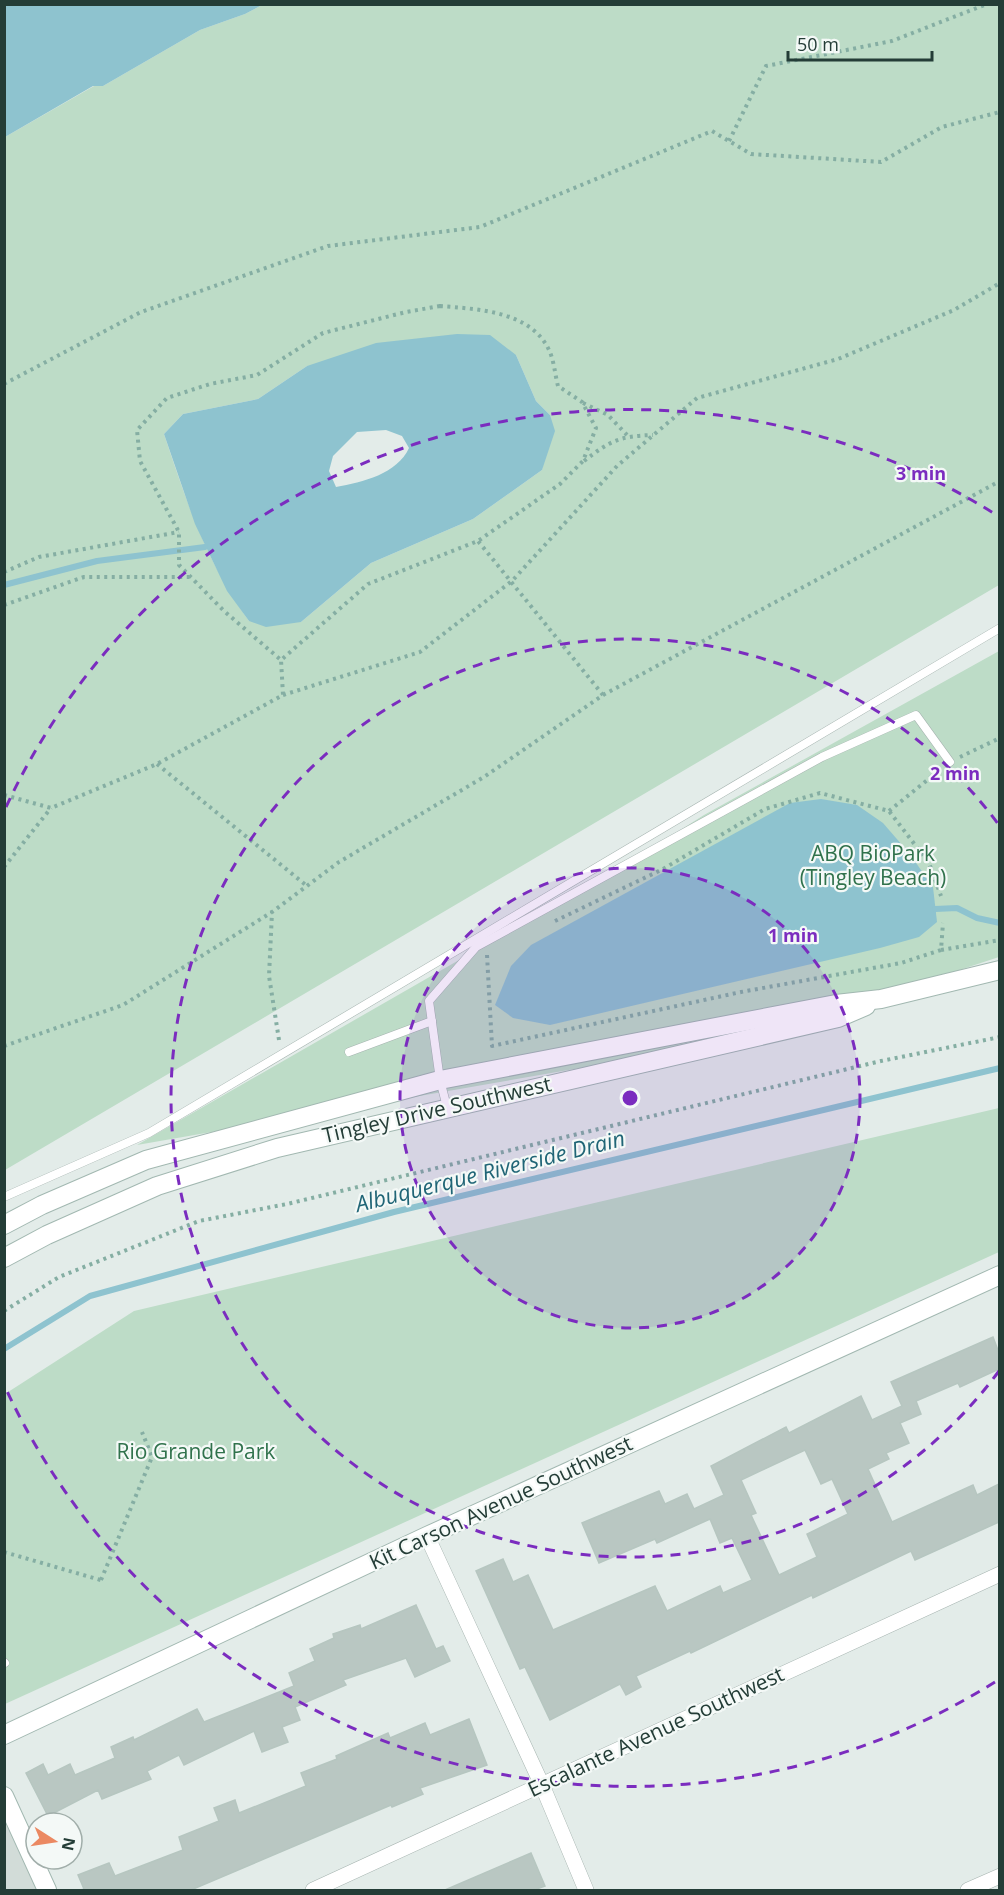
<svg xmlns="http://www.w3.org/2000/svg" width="1004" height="1895" viewBox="0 0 1004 1895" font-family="'Open Sans',sans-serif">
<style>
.built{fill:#d2dcd8}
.green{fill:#bddcc7;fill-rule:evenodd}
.water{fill:#8ec3cf;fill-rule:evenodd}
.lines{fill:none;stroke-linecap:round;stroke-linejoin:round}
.stream{stroke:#8ec3cf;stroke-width:6}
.building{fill:#b9c7c2;stroke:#b6c6c0;stroke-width:1.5;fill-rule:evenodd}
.lane-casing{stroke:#a6b4b0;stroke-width:9}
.street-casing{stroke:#a6b4b0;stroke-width:16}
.secondary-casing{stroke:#a2b8b1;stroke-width:20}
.path{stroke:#85aea3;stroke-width:4;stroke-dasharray:3 4.5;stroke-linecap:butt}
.lane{stroke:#fff;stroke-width:8}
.street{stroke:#fff;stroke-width:15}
.secondary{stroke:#fff;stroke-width:18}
.ring{fill:none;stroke:#7b2cbf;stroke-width:3;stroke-dasharray:10 8}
.labels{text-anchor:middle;stroke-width:4.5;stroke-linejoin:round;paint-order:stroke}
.park-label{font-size:21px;fill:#30724c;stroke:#f4f9f7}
.street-label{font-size:21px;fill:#243d37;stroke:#f4f9f7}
.water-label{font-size:22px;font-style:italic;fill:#206576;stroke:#f4f9f7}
.centre{fill:#7b2cbf;stroke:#f4f9f7;stroke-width:3}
.ring-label{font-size:18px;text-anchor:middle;font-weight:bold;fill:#7b2cbf;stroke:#f4f9f7;stroke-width:4.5;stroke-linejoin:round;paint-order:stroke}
</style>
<rect width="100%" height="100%" fill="#e3ece9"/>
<!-- built -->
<path class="built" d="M5 1796 47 1890H5Z"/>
<!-- green -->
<g class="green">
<path d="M262 5H999V585L5 1170V137L94 86H103L200 30 245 14ZM516 355 536 401 550 415 542 470 473 519 371 563 301 622 249 621C207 564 186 500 164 434L183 414 258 399 307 366Z"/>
<path d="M999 651V957L753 1038 137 1145 633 860 704 815Z"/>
<path d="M999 1108V1252L5 1704V1394L134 1311Z"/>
</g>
<!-- water -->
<g class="water">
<path d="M5 4H262V5L245 14 200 30 103 86H93L5 137Z"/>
<path d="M457 334 490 335 516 355 536 401 550 415 555 431 542 470 473 519 371 563 301 622 266 627 249 621 227 591 195 524 164 434 183 414 258 399 307 366 376 343ZM386 430 402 436 409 448C397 474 363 482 336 487L329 471 333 456 357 432Z"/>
<path d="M821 799 857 805 883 823 909 853 933 887 937 922 919 937 880 948 550 1025 513 1018 495 1005 511 966 531 945 790 803Z"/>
</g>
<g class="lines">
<!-- stream -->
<g class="stream">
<path d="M4 585 97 561 205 547"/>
<path d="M935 909 957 908 977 918 1000 923"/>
<path d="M4 1349 90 1296 394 1212 1000 1068"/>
</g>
</g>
<!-- building -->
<g class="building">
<path d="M993 1337 999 1353V1369L960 1387 958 1383 916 1401 921 1414 900 1423 909 1443 886 1453 889 1459 868 1469 892 1522 973 1485 977 1495 999 1484V1522L915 1560 911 1551 813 1598 812 1595 691 1653 690 1651 636 1676 641 1687 626 1695 620 1684 550 1720 525 1667 520 1669 476 1571 503 1559 513 1582 528 1575 553 1630 655 1586 667 1611 720 1586 723 1593 752 1580 732 1538 720 1543 710 1519 657 1543 655 1539 599 1563 582 1523 659 1491 665 1504 687 1494 694 1509 724 1495 711 1466 786 1427 789 1433 861 1396 872 1420 902 1406 891 1382ZM805 1450 821 1484 832 1479 848 1514 807 1534 817 1557 779 1575 751 1515 756 1513 741 1480Z"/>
<path d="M416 1605 436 1649 443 1646 450 1661 415 1677 406 1658 343 1680 346 1685 295 1707 300 1720 282 1727 288 1742 262 1752 254 1731 184 1765 179 1755 147 1771 151 1779 102 1799 98 1790 48 1816 26 1773 43 1764 48 1775 70 1764 75 1775 115 1758 111 1747 133 1737 134 1740 197 1709 204 1722 294 1686 289 1673 315 1661 310 1649 334 1638 333 1634 360 1625 361 1629Z"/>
<path d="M469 1719 487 1765 420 1788 423 1794 392 1807 391 1805 191 1890H81L84 1889 78 1875 109 1863 115 1876 183 1850 179 1837 219 1821 214 1808 235 1800 239 1813 306 1786 301 1773 337 1759 336 1756 388 1733 390 1738 425 1723 430 1735Z"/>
<path d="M531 1853 545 1886 534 1890H445Z"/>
</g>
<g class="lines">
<!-- lane casing -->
<g class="lane-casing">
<g id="lane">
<path d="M349 1052 432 1021"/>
<path d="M447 1107 440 1080 429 1001 476 947 822 757 916 715 950 762"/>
<path d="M4 1197 149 1133 1000 628"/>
<path d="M4 1662 5 1663"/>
</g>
</g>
<!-- street casing -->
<g class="street-casing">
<g id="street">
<path d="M427 1536 542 1785 586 1890"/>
<path d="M313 1890 1000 1574"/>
<path d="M968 1890 1000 1876"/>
</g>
</g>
<!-- secondary casing -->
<g class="secondary-casing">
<g id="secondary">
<path d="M4 1225 42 1205 146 1160 440 1080 836 1004 881 999 1000 970"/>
<path d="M4 1258 47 1235 157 1186 277 1148 838 1018 866 1006"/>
<path d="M4 1735 427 1536 1000 1275"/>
<path d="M4 1796 47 1890"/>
</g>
</g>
<!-- path -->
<g class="path">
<path d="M729 141 766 66 892 41 987 4"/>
<path d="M440 306C477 309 531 311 549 350 554 360 555 375 558 386L582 402 596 428 583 461 560 484 478 541 368 584 281 660 224 611 179 565V532L140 461 137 430 167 398 210 384 257 375 323 333 406 312Z"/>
<path d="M4 384 141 312 328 246 480 227 712 131 751 154 881 162 942 127 1000 112"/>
<path d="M583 403 608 415 627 435"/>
<path d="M584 461C610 441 619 436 653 435"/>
<path d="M4 572 39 557 179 532"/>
<path d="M4 605 84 577H189"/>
<path d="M283 695 420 652 512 581 617 466 697 398 838 359 954 310 1000 283"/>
<path d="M603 695 1000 481"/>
<path d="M960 757 1000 738"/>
<path d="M157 764 307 886"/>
<path d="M4 795 51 808 157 764 283 695 281 660"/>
<path d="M889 811 941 769"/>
<path d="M4 867 51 808"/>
<path d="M555 921 663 869 765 809 820 793 889 811 929 863 941 896"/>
<path d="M941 950 1000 940"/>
<path d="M487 955 492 1046 741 992 901 963 941 950 943 923"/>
<path d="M279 1040 269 976 272 912 339 862 484 777 603 695 478 541"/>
<path d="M4 1046 123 1005 272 912"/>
<path d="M4 1311 59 1277 199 1221 287 1204 881 1061 1000 1037"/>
<path d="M4 1552 104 1581"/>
<path d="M101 1580 152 1457 142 1432"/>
</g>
<!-- lane -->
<use href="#lane" class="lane"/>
<!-- street -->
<use href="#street" class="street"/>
<!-- secondary -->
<use href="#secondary" class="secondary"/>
</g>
<!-- distance rings -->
<circle cx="630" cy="1098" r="230" fill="#7b2cbf" fill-opacity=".12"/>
<g class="ring">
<circle cx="630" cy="1098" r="230"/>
<path d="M999 1371A459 459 0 1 1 999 825"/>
<path d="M995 1682A689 689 0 0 1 6 1389M6 807A689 689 0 0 1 995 514"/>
</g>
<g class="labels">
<!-- park labels -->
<g class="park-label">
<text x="873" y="861">ABQ BioPark<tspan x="873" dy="24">(Tingley Beach)</tspan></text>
<text x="196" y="1459">Rio Grande Park</text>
</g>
<!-- street labels -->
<g class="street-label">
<text transform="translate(437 1110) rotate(-13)" y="7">Tingley Drive Southwest</text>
<text transform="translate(501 1503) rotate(-25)" y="7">Kit Carson Avenue Southwest</text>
<text transform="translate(656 1732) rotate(-25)" y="7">Escalante Avenue Southwest</text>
</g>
<!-- water labels -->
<g class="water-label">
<text transform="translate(490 1171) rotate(-14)" y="8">Albuquerque Riverside Drain</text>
</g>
</g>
<circle cx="630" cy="1098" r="9" class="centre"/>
<g class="ring-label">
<text x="921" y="480">3 min</text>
<text x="955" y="780">2 min</text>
<text x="793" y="942">1 min</text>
</g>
<!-- border -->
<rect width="1004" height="1895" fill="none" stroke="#243d37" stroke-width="12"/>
<!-- north arrow -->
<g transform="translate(54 1841) rotate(102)"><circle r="28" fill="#f4f9f7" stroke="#a1aeaa" stroke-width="1.5"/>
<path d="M0-4.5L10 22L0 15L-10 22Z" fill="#eb8962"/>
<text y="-9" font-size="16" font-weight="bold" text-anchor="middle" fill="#243d37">N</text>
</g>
<!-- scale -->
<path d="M788 51v9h144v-9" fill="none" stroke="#243d37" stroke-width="3"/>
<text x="797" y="51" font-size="18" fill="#243d37" stroke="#f4f9f7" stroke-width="4.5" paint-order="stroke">50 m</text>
</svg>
